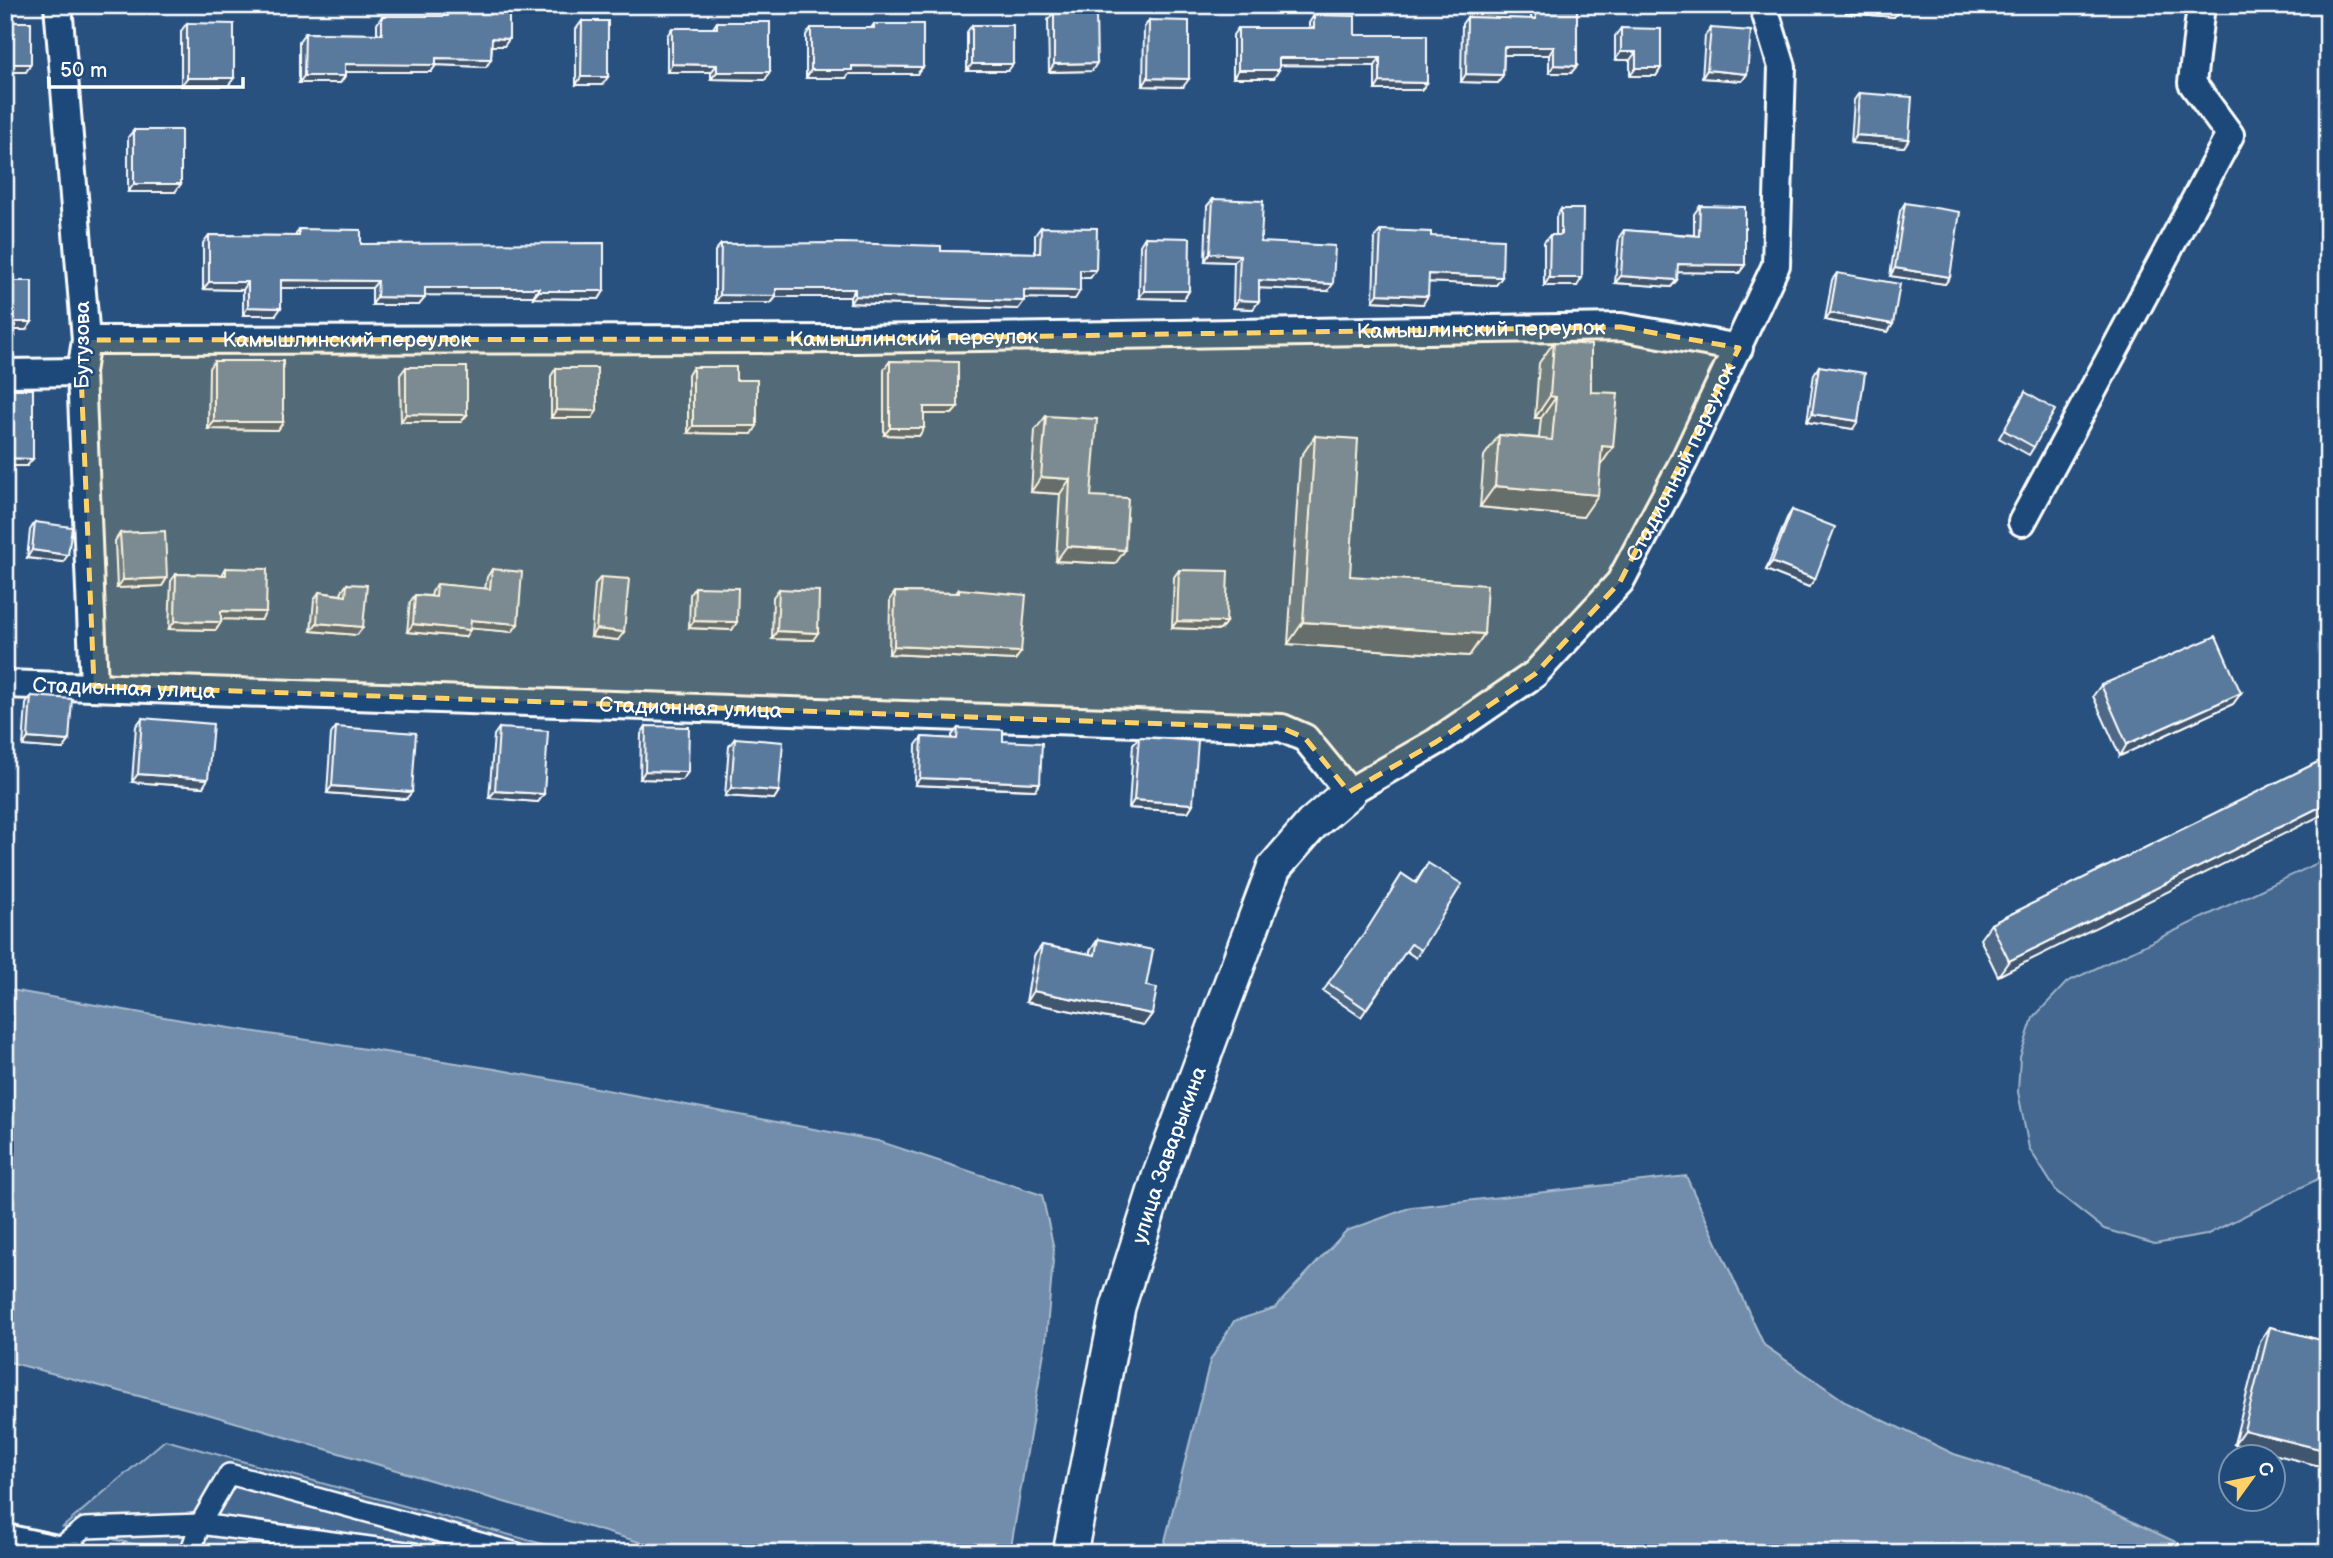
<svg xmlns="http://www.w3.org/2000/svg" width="2333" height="1558" viewBox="0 0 2333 1558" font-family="'Balsamiq Sans',sans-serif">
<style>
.green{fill:#446890;stroke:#a2b4c8;stroke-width:2}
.water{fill:#718dab;stroke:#aabbcd;stroke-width:2}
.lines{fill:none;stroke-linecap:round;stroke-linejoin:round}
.pedestrian-casing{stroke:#fff;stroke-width:24}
.minor-casing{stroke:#fff;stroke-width:32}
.tertiary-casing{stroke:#fff;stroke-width:38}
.pedestrian{stroke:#1f4a7a;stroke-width:19}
.minor{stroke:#1f4a7a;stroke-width:26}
.tertiary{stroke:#1f4a7a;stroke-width:33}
.wall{fill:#4d6987;stroke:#fff;stroke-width:2}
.shaded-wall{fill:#3f556e;stroke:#fff;stroke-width:2}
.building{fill:#5a7a9d;stroke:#fff;stroke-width:2}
.marked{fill:#ffd166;fill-opacity:0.2;stroke:#ffd166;stroke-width:5;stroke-dasharray:14 9;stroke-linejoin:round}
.labels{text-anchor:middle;stroke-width:5;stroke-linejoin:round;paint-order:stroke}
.street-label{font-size:21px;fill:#fff;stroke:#1f4a7a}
</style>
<rect width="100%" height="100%" fill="#28517f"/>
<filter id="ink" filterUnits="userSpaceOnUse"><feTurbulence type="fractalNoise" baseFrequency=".0143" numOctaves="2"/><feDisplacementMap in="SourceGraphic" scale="14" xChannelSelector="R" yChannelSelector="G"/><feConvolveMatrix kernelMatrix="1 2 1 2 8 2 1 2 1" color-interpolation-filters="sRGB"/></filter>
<g filter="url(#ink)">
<!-- green -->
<g class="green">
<path d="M2328 858V1174L2206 1235 2155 1244 2104 1229 2057 1192 2029 1148 2018 1092 2020 1057 2033 1018 2067 982Z"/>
<path d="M165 1440 575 1553H170L63 1527Z"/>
</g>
<!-- water -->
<g class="water">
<path d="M5 989 204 1024 495 1069 878 1141 1042 1195 1054 1249 1046 1340 1010 1553H676L211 1415 5 1361Z"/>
<path d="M1686 1176 1764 1345 1849 1404 1954 1454 2057 1486 2199 1553H1162L1210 1361 1234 1321 1275 1308 1346 1231 1412 1207Z"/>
</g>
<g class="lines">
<!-- pedestrian casing -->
<g class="pedestrian-casing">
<g id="pedestrian">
<path d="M58 1549 85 1528 200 1524 414 1553"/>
<path d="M190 1553 200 1524 229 1474 517 1553"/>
</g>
</g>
<!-- minor casing -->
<g class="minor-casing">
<g id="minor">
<path d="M58 5 86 340 81 372 94 686"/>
<path id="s1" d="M86 340 857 339 1621 327 1739 348"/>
<path d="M5 373 81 372"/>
<path d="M2022 522 2230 135 2192 83 2201 5"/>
<path id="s2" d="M5 684 1282 728 1305 738 1349 792 1436 742 1535 674 1620 582 1684 461 1776 265 1782 67 1763 5"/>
<path d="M5 1538 75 1553"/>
</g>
</g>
<!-- tertiary casing -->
<g class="tertiary-casing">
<g id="tertiary">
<path id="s3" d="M1070 1553 1118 1307 1160 1174 1274 868 1312 824 1349 792"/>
</g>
</g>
<!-- pedestrian -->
<use href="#pedestrian" class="pedestrian"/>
<!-- minor -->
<use href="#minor" class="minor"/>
<!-- tertiary -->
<use href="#tertiary" class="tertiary"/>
</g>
<!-- wall -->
<g class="wall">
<path d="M1847 5H1900L1894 17 1846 13Z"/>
<path d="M449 7 509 39 504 46H492L491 59 486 67 436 65 431 72H345V76L340 83H299V41L305 33 377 34V24L382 16H443Z"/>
<path d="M1536 8 1571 73H1549V55H1504L1503 75 1498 83 1461 82 1462 24 1467 17 1531 19V15Z"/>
<path d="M1054 12 1092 71 1049 72 1048 20Z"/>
<path d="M1314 15 1355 35 1427 83 1421 90H1375V66L1279 65 1274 78H1233V35L1238 28H1309V23Z"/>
<path d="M1149 20 1183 87 1143 86 1144 28Z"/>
<path d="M582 21 602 85H576V29Z"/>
<path d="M717 22 765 80 711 79V72H667V36L672 28H713Z"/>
<path d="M187 23 228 86H181V31Z"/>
<path d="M874 24 923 67 917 74H849L846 78H806V35L811 28H871Z"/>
<path d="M972 25 1008 71H967V32Z"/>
<path d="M1621 28 1661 68 1656 76H1630V60H1615V36Z"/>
<path d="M1711 28 1747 74 1742 81 1702 78 1705 36Z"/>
<path d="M1859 93 1909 139 1904 147 1851 143 1854 100Z"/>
<path d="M134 130 175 192H128V137Z"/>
<path d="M1213 199 1261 242 1328 291 1259 288V301L1253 309 1233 308 1234 262 1205 261 1207 206Z"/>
<path d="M1905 203 1950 277 1945 284 1890 276 1900 211Z"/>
<path d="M1700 206 1745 265 1739 273 1677 272V280L1671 287 1615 283 1619 237 1624 230 1694 235V214Z"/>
<path d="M1561 209 1577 286H1544V242L1550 235H1556V217Z"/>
<path d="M1041 227 1096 270 1090 278H1080L1075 299 1024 298V301L1018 309 850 303V297H776L771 303H715V251L721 244 941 251 1035 253V235Z"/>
<path d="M299 229 361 244 604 291 599 299 533 298V296L425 295 419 305H372V288H281L276 315H243V290L203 289V243L209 235 295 236Z"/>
<path d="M1381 230 1431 236 1502 277 1496 285 1429 282 1423 304 1373 301 1375 237Z"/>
<path d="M1145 237 1189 291 1184 299 1139 298 1140 245Z"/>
<path d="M1837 273 1893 324 1888 332 1825 320 1832 280Z"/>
<path d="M1554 342 1591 392 1613 447 1600 465 1583 517 1480 507 1484 456 1499 435 1539 438 1541 418H1535L1539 363Z"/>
<path d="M214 361 283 422 278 430 208 429 209 368Z"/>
<path d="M890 361 958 407 952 414H924V428L919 436 884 435V369Z"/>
<path d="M1819 366 1853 429 1807 422 1814 374Z"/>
<path d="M406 367 461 422H401L400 375Z"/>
<path d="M693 367 736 380 752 434 688 433V375Z"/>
<path d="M556 368 592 418H551V376Z"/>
<path d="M2025 392 2034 447 2029 455 1999 438Z"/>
<path d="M1046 416 1115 564 1056 561 1060 494 1031 492 1035 430Z"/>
<path d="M1315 436 1350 576 1484 634 1469 656 1288 644 1300 458Z"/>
<path d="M1792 510 1815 579 1809 587 1766 570 1787 518Z"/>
<path d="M35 522 63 562 27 558 30 530Z"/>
<path d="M120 533 167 578 162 586 117 588 115 541Z"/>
<path d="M226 568 261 620 221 619V622L216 630 169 629 171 581 176 574 222 575Z"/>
<path d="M492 569 518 624 512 632 470 628 465 637 407 632 410 602 415 595 431 596 432 592 437 584 485 589 487 577Z"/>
<path d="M1179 570 1226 622 1220 630 1172 628 1174 577Z"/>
<path d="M601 577 618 640 591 637 595 584Z"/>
<path d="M347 584 363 627 357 635 311 631 314 600 319 592 341 595 342 591Z"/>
<path d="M695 587 737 622 732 630 689 628 690 594Z"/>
<path d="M779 589 813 640 772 639 773 597Z"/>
<path d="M959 589 1021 652 1015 660 889 654 890 599 895 592 956 593Z"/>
<path d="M2101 685 2241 693 2233 704 2120 756 2093 696Z"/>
<path d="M31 696 69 741 63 749 23 746 26 704Z"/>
<path d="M142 718 203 787 132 782 136 726Z"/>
<path d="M646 726 688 772 682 780 640 779 641 734Z"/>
<path d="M336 727 406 799 327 793 331 734Z"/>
<path d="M499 728 544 794 538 802 489 798 494 735Z"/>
<path d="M958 728 1035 790 915 785 916 745 922 737 952 739V735Z"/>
<path d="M1139 737 1193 804 1188 812 1129 808 1133 744Z"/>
<path d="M735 738 779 791 774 799 725 796 729 746Z"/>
<path d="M2328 757 1998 976 1980 939 1991 924Z"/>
<path d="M1428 863 1421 950 1416 958 1406 951 1361 1017 1323 991 1361 940 1402 874 1415 883Z"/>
<path d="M1098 939 1146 986 1152 1014 1144 1025 1026 1002 1034 956 1042 945 1090 954V951Z"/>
<path d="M2270 1327 2328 1342V1468L2234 1444 2260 1342Z"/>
</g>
<!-- shaded-wall -->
<g class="shaded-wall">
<path d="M1852 5 1900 9 1894 17 1846 13Z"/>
<path d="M2239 5H2292L2296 6 2291 14Z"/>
<path d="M492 38 509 39 504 46H487Z"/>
<path d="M1504 47H1554L1549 55H1499Z"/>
<path d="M1621 52H1636L1630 60H1615Z"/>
<path d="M436 58 491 59 486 67 436 65 431 72H340L345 64Z"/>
<path d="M1279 58H1380L1375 66 1274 65Z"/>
<path d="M1097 63 1092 71 1049 72 1054 64Z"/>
<path d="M5 64H31L26 72H5Z"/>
<path d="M672 64 717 65 711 72H667Z"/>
<path d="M972 64H1013L1008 71H967Z"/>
<path d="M1554 65 1577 66 1571 73H1549Z"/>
<path d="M852 66 923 67 917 74H849L846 78H806L811 70Z"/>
<path d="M1636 68H1661L1656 76H1630Z"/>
<path d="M1238 70H1279L1274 78H1233Z"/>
<path d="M1707 70 1747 74 1742 81 1702 78Z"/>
<path d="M717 72H770L765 80 711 79Z"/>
<path d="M1466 74 1503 75 1498 83 1461 82Z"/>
<path d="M304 76H345L340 83H299Z"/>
<path d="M581 77H608L602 85H576Z"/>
<path d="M187 78H234L228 86H181Z"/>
<path d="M1148 78 1189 79 1183 87 1143 86Z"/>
<path d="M1380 82 1427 83 1421 90H1375Z"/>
<path d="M1856 135 1909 139 1904 147 1851 143Z"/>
<path d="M134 184H181L175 192H128Z"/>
<path d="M1210 253 1240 255 1234 262 1205 261Z"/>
<path d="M1678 264 1745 265 1739 273 1672 272Z"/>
<path d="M1895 268 1950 277 1945 284 1890 276Z"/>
<path d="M1080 270H1096L1090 278H1075Z"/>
<path d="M1429 274 1502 277 1496 285 1424 282Z"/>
<path d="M1621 276 1677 280 1671 287 1615 283Z"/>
<path d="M1549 278H1582L1577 286H1544Z"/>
<path d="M281 280 378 281 372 288H276Z"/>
<path d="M1259 280 1333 284 1328 291 1254 288Z"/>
<path d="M209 282H248L243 290 203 289Z"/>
<path d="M425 288H539L533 296 419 295Z"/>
<path d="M776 289H855L850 297H776L771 303H715L720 295Z"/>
<path d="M1024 290 1080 291 1075 299 1019 298Z"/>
<path d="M539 291H604L599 299 533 298Z"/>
<path d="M1144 291H1189L1184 299 1139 298Z"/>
<path d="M1378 294 1428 296 1423 304 1373 301Z"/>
<path d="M855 296 1024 301 1018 309 850 303Z"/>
<path d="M377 297 425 298 419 305H372Z"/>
<path d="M1238 300 1259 301 1253 309 1233 308Z"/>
<path d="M248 307 281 308 276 315H243Z"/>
<path d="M1830 313 1893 324 1888 332 1825 320Z"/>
<path d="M15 322H32L26 330H10Z"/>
<path d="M5 337H15L10 345H5Z"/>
<path d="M1550 396 1556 397 1541 418H1535Z"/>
<path d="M924 407H958L952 414H919Z"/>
<path d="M556 410 597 411 592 418H551Z"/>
<path d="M406 414 467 415 461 422H401Z"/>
<path d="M1812 414 1858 421 1853 429 1807 422Z"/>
<path d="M214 422H283L278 430 208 429Z"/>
<path d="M693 426H757L752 434 688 433Z"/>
<path d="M890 428H924L919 436 884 435Z"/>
<path d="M1602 446 1613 447 1598 469Z"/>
<path d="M5 458 33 459 27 466H5Z"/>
<path d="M1041 477 1070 479 1060 494 1031 492Z"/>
<path d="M1495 486 1598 495 1583 517 1480 507Z"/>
<path d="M1067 546 1125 550 1115 564 1056 561Z"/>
<path d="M32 550 68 555 63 562 27 558Z"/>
<path d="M1772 562 1815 579 1809 587 1766 570Z"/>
<path d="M167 578 162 586 117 588 123 580Z"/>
<path d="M221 611 266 612 261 620 216 619Z"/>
<path d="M471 620 518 624 512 632 466 628Z"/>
<path d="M175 621 221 622 216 630 169 629Z"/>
<path d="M694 621 737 622 732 630 689 628Z"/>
<path d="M1177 621 1226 622 1220 630 1172 628Z"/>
<path d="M1303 622 1484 634 1469 656 1288 644Z"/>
<path d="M317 623 363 627 357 635 311 631Z"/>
<path d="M413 624 470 630 465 637 407 632Z"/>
<path d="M596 629 624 632 618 640 591 637Z"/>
<path d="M777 631 818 633 813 640 772 639Z"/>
<path d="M5 637H11L5 645Z"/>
<path d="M894 646 1021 652 1015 660 889 654Z"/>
<path d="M2241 693 2233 704 2120 756 2127 744Z"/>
<path d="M28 738 69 741 63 749 23 746Z"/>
<path d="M645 771 688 772 682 780 640 779Z"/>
<path d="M138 774 208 779 203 787 132 782Z"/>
<path d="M920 778 1040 783 1035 790 915 785Z"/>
<path d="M332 786 412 792 406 799 327 793Z"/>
<path d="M731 788 779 791 774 799 725 796Z"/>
<path d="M495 791 544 794 538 802 489 798Z"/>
<path d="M1134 800 1193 804 1188 812 1129 808Z"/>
<path d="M2328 803V812L1998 976 2009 961Z"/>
<path d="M1033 991 1152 1014 1144 1025 1026 1002Z"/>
<path d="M2244 1430 2328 1451V1468L2234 1444Z"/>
</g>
<!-- building -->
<g class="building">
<path d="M1852 5H1900V9Z"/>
<path d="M449 7 509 9V39L492 38 491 59 436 58V65L345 64V76H304L305 33 382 34V16H448Z"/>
<path d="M1536 8H1577V66L1554 65V47H1504L1503 75 1466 74 1467 17 1536 19Z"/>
<path d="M1054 12H1096L1097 63 1054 64Z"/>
<path d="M1314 15 1355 16V35H1427V83L1380 82V58H1279V70H1238V28H1314Z"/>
<path d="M1149 20 1189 21V79L1148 78Z"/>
<path d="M582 21H608V77H581Z"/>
<rect x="5" y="22" width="26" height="42"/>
<path d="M717 22H770V72H717V65L672 64V28H717Z"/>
<path d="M187 23 234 24V78H187Z"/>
<path d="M874 24H923V67L852 66V70H811V28H874Z"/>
<rect x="972" y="25" width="41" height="39"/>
<path d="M1621 28 1661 29V68H1636V52H1621Z"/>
<path d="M1711 28 1751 31 1747 74 1707 70Z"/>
<path d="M1859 93 1912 97 1909 139 1856 135Z"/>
<rect x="134" y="130" width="47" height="54"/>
<path d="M1213 199 1263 201 1261 242 1335 246 1333 284 1259 280V301L1238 300 1240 255 1210 253Z"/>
<path d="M1905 203 1960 212 1950 277 1895 268Z"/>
<path d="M1700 206 1745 207V265L1678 264 1677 280 1621 276 1624 230 1699 236Z"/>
<path d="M1561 209H1583L1582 278H1549L1550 235H1561Z"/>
<path d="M1041 227 1097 228 1096 270H1080V291L1024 290V301L855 296V289H776V296L720 295 721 244 843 243 941 246V251L1040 253Z"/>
<path d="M299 229 361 230V244L604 243V291H539V288H425V298L377 297 378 281 281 280V308L248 307V282H209V235L299 236Z"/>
<path d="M1381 230 1431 232V236L1503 239 1502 277 1429 274 1428 296 1378 294Z"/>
<path d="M1145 237 1190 238 1189 291H1144Z"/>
<path d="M1837 273 1900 284 1893 324 1830 313Z"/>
<path d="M5 281H32V322H15V337H5Z"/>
<path d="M1554 342 1591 345V392L1618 393 1613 447 1602 446 1598 495 1495 486 1499 435 1552 440 1556 397 1550 396Z"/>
<rect x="214" y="361" width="69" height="61"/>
<path d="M890 361 958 362V407H924V428H890Z"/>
<path d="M1819 366 1865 373 1858 421 1812 414Z"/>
<path d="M406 367H467V415L406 414Z"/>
<path d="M693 367H736V380H757V426H693Z"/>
<path d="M556 368H597V411L556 410Z"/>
<path d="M5 389H33V459L5 458Z"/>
<path d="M2025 392 2055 410 2034 447 2004 430Z"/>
<path d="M1046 416 1097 419 1091 496 1128 498 1125 550 1067 546 1070 479 1041 477Z"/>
<path d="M1315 436 1358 439 1350 576 1487 585 1484 634 1303 622Z"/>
<path d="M1792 510 1835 527 1815 579 1772 562Z"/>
<path d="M35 522 72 527 68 555 32 550Z"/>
<path d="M165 531 167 578 123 580 120 533Z"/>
<path d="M226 568 267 569 266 612 221 611V622L175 621 176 574 226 575Z"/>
<path d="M492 569 522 572 518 624 471 620 470 630 413 624 415 595 436 597 437 584 490 589Z"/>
<path d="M1179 570 1228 571 1226 622 1177 621Z"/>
<path d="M601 577 629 579 624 632 596 629Z"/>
<path d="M347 584 367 585 363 627 317 623 319 592 346 596Z"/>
<path d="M695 587 738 588 737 622 694 621Z"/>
<path d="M779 589 819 591 818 633 777 631Z"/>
<path d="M959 589 1026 595 1021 652 894 646 895 592 959 593Z"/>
<rect x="5" y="595" width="6" height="42"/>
<path d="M2216 636 2241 693 2127 744 2101 685Z"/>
<path d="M31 696 72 699 69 741 28 738Z"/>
<path d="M142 718 213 724 208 779 138 774Z"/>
<path d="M646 726 689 727 688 772 645 771Z"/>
<path d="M336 727 416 733 412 792 332 786Z"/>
<path d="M499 728 548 731 544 794 495 791Z"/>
<path d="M958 728 1003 730V741L1042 743 1040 783 920 778 922 737 957 739Z"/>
<path d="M1139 737 1198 741 1193 804 1134 800Z"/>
<path d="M735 738 783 742 779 791 731 788Z"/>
<path d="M2328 757V803L2009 961 1991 924Z"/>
<path d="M1428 863 1462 884 1421 950 1411 944 1366 1009 1328 983 1364 934 1402 874 1416 883Z"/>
<path d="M1098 939 1153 950 1146 986 1157 988 1152 1014 1033 991 1042 945 1095 955Z"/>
<path d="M2270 1327 2328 1342V1451L2244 1430Z"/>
<path d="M5 1549 28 1553H5Z"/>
</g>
</g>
<!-- marked area -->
<path class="marked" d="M1621 327 1739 348 1620 582 1535 674 1436 742 1349 792 1305 738 1282 728 94 686 81 372 86 340 857 339Z"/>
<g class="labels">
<!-- street labels -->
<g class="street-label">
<text dy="7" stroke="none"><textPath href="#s1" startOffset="1395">Камышлинский переулок</textPath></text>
<text dy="7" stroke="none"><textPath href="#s1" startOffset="828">Камышлинский переулок</textPath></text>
<text dy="7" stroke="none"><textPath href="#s1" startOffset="261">Камышлинский переулок</textPath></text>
<text transform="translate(82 345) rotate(-90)" y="7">Бутузова</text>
<text dy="7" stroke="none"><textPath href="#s2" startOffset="1853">Стадионный переулок</textPath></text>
<text dy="7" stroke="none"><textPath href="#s2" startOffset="119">Стадионная улица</textPath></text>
<text dy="7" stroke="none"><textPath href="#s2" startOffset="686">Стадионная улица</textPath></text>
<text dy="7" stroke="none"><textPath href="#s3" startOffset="411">улица Заварыкина</textPath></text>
</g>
</g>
<!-- margin -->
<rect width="2333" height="1558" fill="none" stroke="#1f4a7a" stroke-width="28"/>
<rect x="14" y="14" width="2305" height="1530" fill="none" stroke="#fff" stroke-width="2.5" filter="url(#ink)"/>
<!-- north arrow -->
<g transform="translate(2252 1478) rotate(57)"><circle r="33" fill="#1f4a7a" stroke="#7992af" stroke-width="2"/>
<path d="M0-5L12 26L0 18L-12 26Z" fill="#ffd166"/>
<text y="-10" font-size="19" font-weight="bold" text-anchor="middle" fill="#ffffff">С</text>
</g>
<!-- scale -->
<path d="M49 77v10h194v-10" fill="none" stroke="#ffffff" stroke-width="3.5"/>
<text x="60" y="77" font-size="21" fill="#ffffff" stroke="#1f4a7a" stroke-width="5" paint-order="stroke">50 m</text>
</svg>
